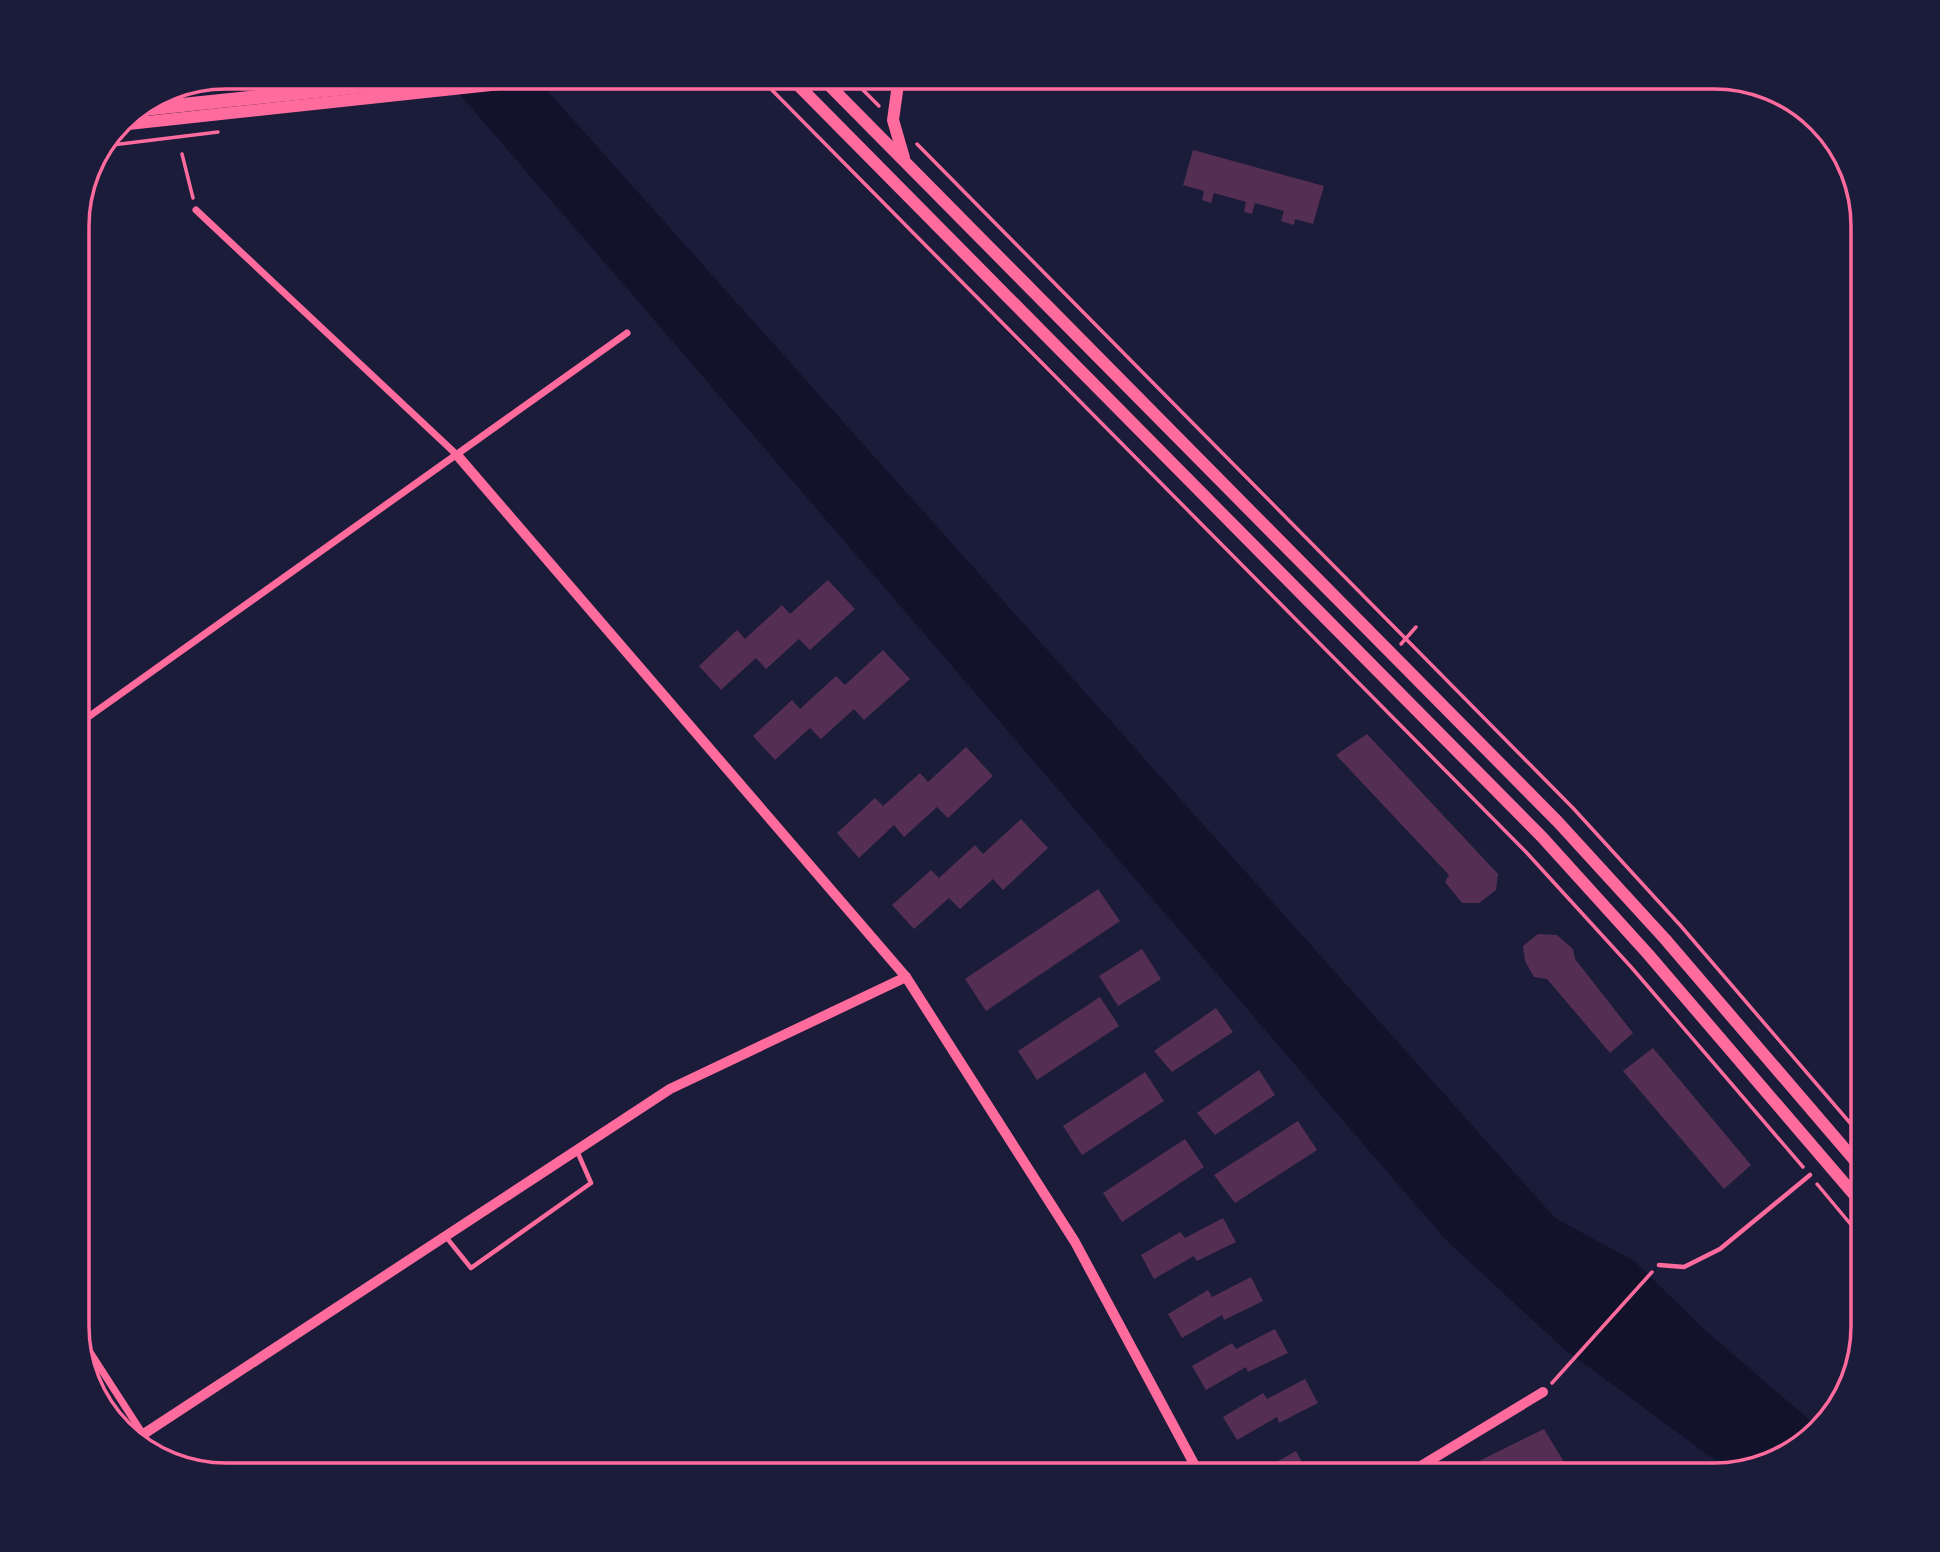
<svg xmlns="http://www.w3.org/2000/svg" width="1940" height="1552" viewBox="0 0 1940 1552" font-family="Figtree,sans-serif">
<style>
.water{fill:#12122b}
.building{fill:#542f53}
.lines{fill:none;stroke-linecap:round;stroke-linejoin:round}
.path{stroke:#ff6b9d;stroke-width:3.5}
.service{stroke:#ff6b9d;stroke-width:4.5}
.minor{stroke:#ff6b9d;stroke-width:7}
.tertiary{stroke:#ff6b9d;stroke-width:10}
.secondary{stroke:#ff6b9d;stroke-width:12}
.primary{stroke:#ff6b9d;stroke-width:12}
.trunk{stroke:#ff6b9d;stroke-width:14}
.rim{fill:none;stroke:#ff6b9d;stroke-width:3.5}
</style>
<rect width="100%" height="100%" fill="#1b1b3a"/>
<!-- water -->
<path class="water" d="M445 77H535L1555 1218 1634 1261 1706 1331 1820 1429 1779 1460 1730 1471 1564 1349 1446 1240Z"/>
<!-- building -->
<g class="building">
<path d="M1193 150 1324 186 1313 224 1295 219 1294 225 1281 221 1284 211 1255 203 1252 214 1244 212 1246 202 1214 193 1211 203 1202 200 1204 191 1183 185Z"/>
<path d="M828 580 855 609 810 650 799 639 766 669 756 658 721 690 699 666 737 630 745 639 782 605 790 614Z"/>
<path d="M883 650 910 679 864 720 854 709 821 739 810 728 775 760 753 736 792 700 800 709 836 676 845 685Z"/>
<path d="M1367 734 1498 874 1496 890 1479 903H1462L1445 882 1449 875 1336 755Z"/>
<path d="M966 747 993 776 948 818 937 807 904 837 894 825 859 858 837 833 875 798 883 806 920 773 928 782Z"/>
<path d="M1021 819 1048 848 1003 890 993 879 960 909 949 898 914 929 892 905 931 870 939 878 975 845 983 854Z"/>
<path d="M1098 889 1120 921 986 1011 965 979Z"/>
<path d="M1538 934 1557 935 1573 949 1575 959 1633 1033 1610 1053 1547 979 1534 977 1525 961 1523 946Z"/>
<path d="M1142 949 1161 979 1118 1006 1099 976Z"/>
<path d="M1100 997 1119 1026 1037 1080 1018 1051Z"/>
<path d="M1216 1008 1233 1032 1172 1072 1154 1051Z"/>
<path d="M1653 1048 1751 1165 1724 1189 1623 1071Z"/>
<path d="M1259 1070 1275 1095 1215 1135 1197 1113Z"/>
<path d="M1145 1072 1164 1101 1082 1155 1063 1126Z"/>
<path d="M1298 1121 1317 1150 1235 1203 1214 1175Z"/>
<path d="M1185 1139 1204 1167 1122 1222 1103 1193Z"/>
<path d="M1223 1218 1236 1242 1197 1261 1194 1256 1154 1279 1141 1255 1180 1232 1185 1238Z"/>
<path d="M1251 1277 1263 1301 1224 1320 1222 1315 1182 1338 1168 1314 1208 1290 1212 1297Z"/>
<path d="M1275 1329 1288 1353 1248 1372 1246 1367 1206 1390 1192 1366 1232 1343 1236 1349Z"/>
<path d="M1305 1379 1318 1403 1279 1423 1277 1417 1237 1440 1223 1417 1263 1393 1267 1399Z"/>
<path d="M1544 1429 1572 1475H1483L1477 1462Z"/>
<path d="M1296 1451 1309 1475H1254Z"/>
</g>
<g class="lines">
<!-- path -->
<g class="path">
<path d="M759 77 1526 852 1632 968 1803 1167"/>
<path d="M850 77 879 106"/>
<path d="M577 87 665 77"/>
<path d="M917 144 1573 808 1680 925 1863 1138"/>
<path d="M104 146 218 132"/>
<path d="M182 154 193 198"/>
<path d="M1401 644 1416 627"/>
<path d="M1817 1184 1863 1239"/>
<path d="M1552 1383 1652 1272"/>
</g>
<!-- service -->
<g class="service">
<path d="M446 1237 471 1268 591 1183 577 1151"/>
<path d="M1659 1265 1684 1267 1720 1249 1810 1175"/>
</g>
<!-- minor -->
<g class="minor">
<path d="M196 210 457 455"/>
<path d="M77 725 627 333"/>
<path d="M77 1332 157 1456"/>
</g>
<!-- tertiary -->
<g class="tertiary">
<path d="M457 455 906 977 1075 1242 1200 1475"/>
<path d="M133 1441 670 1089 906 977"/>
<path d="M1406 1475 1543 1392"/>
</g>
<!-- secondary -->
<g class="secondary">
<path d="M790 77 1542 837 1648 954 1863 1205"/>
<path d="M821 77 1558 822 1665 939 1863 1170"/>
<path d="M899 77 893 120 904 158"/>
</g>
<!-- primary -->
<path class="primary" d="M119 125 566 77"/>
<!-- trunk -->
<path class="trunk" d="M134 110 451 77"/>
</g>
<!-- crop -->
<path d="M0 0H1940V1552H0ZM226 89H1714A137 137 0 0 1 1851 226V1326A137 137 0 0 1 1714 1463H226A137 137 0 0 1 89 1326V226A137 137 0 0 1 226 89Z" fill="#1b1b3a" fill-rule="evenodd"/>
<path class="rim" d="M226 89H1714A137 137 0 0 1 1851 226V1326A137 137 0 0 1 1714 1463H226A137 137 0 0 1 89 1326V226A137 137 0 0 1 226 89Z"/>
</svg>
